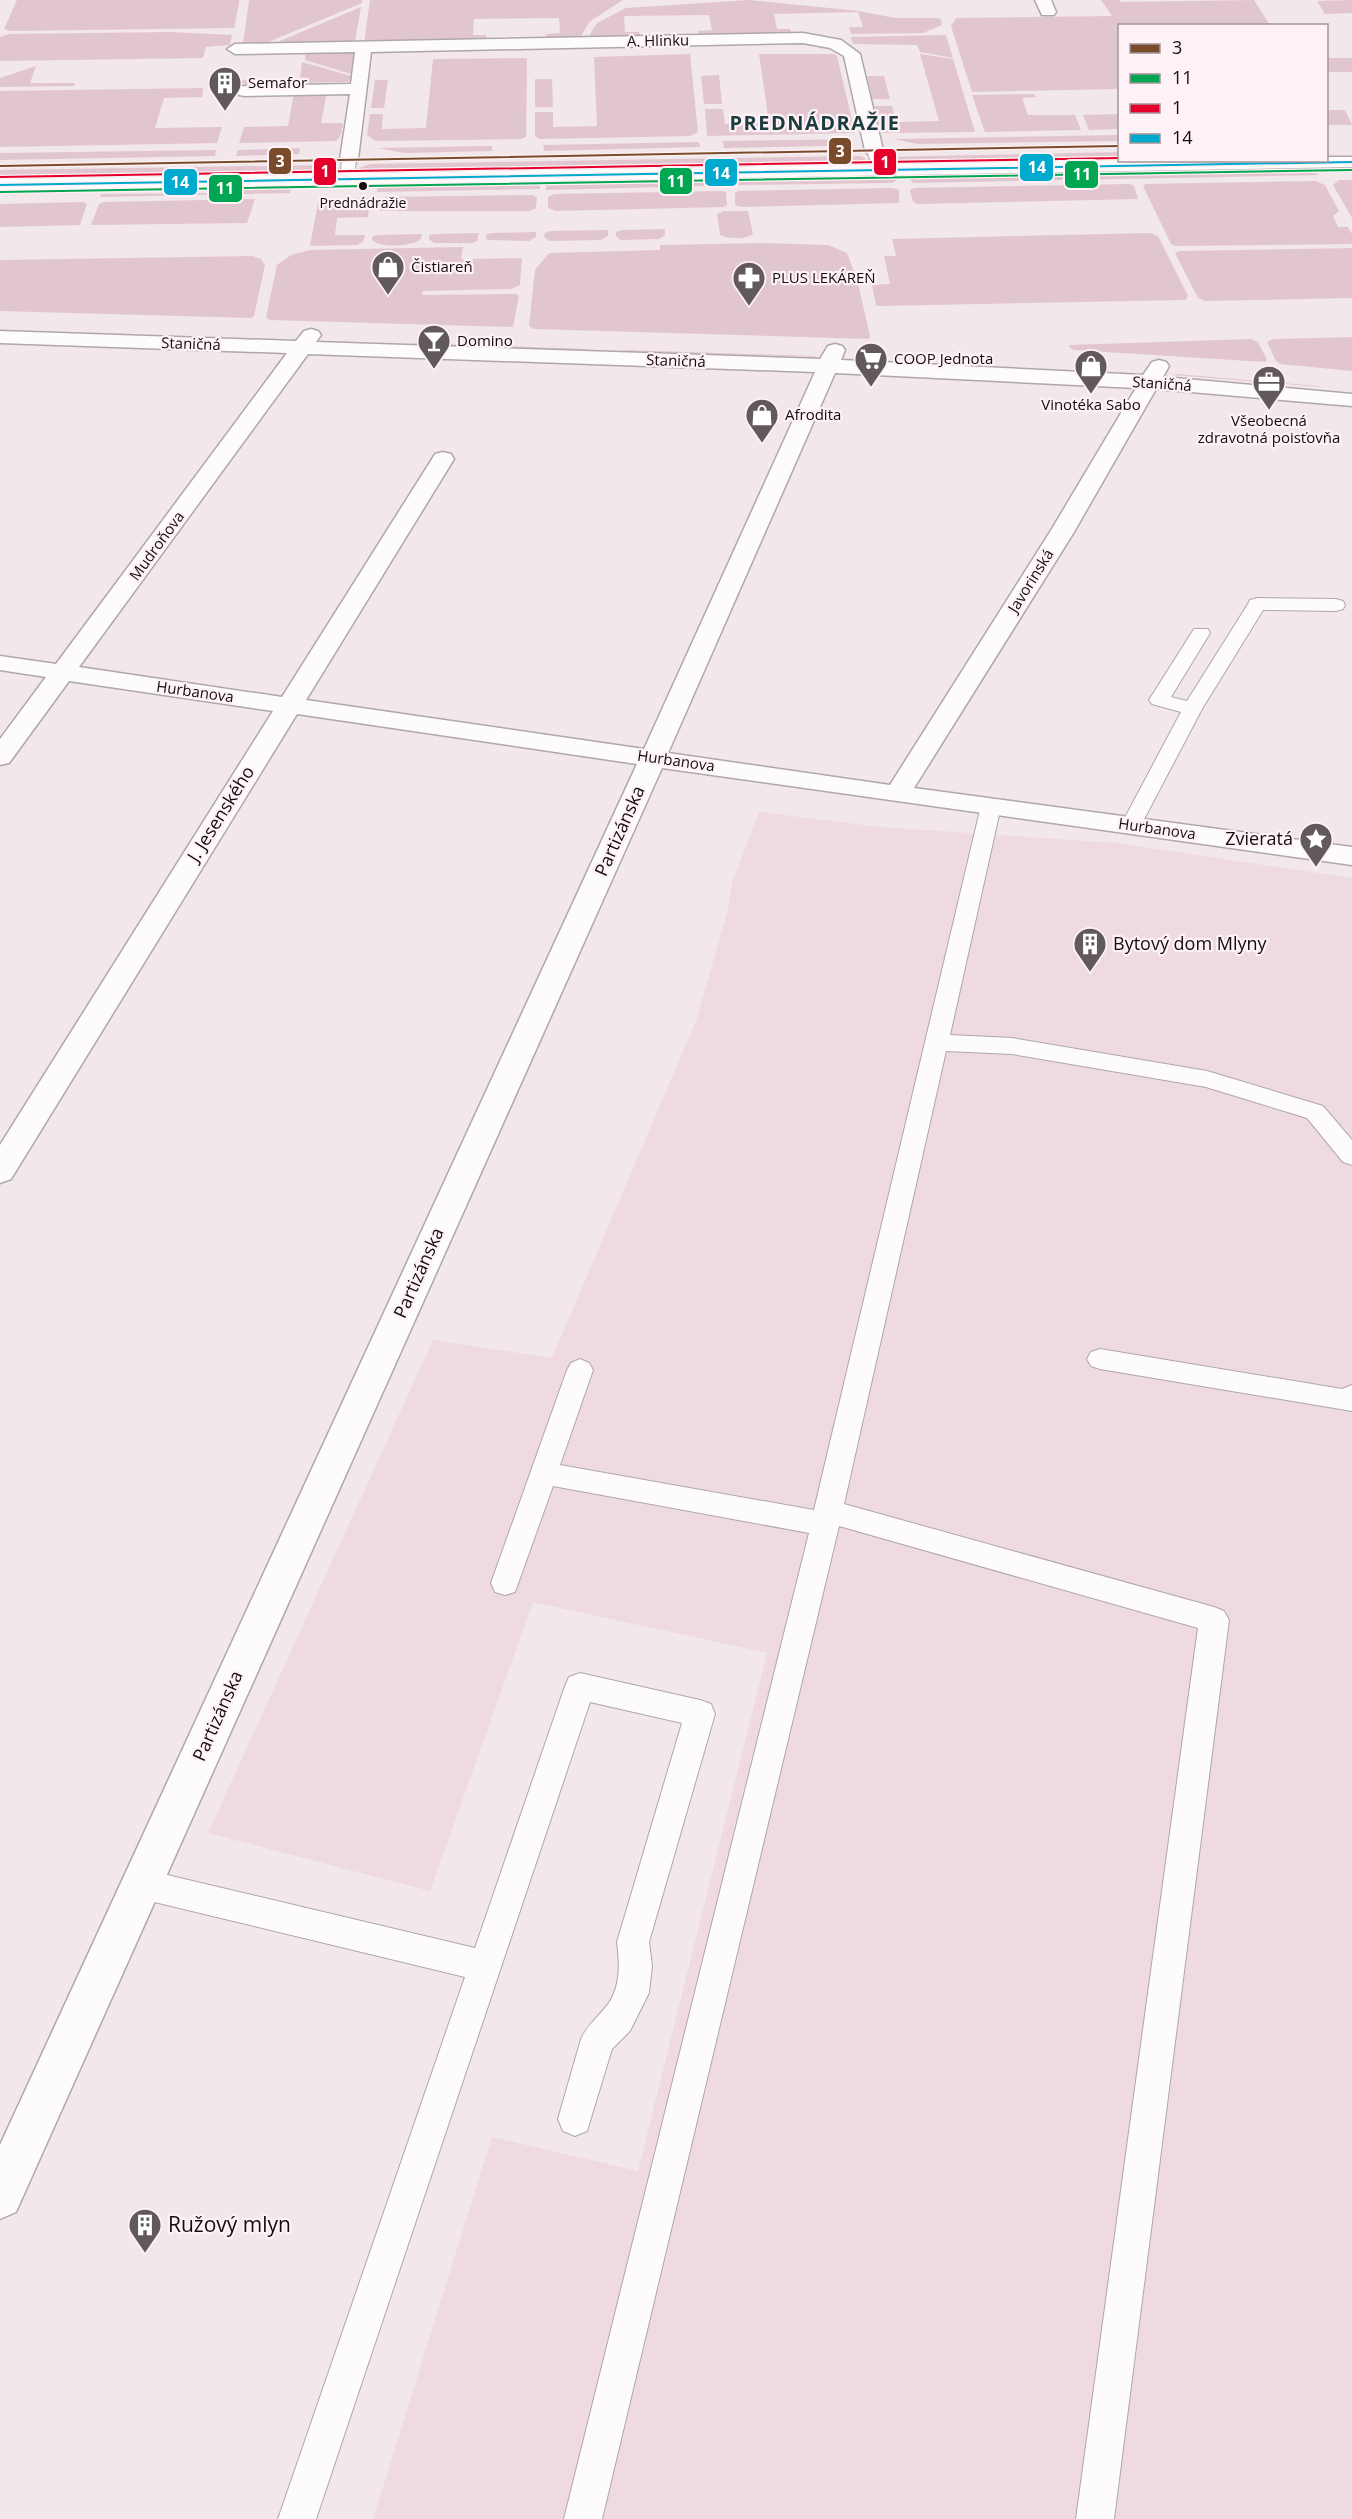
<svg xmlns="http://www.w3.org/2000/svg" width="1352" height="2519" viewBox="0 0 1352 2519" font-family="'Open Sans',sans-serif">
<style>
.built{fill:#efdae2}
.green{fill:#e1c6d0}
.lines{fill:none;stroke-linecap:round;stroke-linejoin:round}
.lane-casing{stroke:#afa7aa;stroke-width:2}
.street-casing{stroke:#afa7aa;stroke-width:3}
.lane{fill:#fdfbfc;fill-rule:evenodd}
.street{fill:#fdfbfc;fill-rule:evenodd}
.bus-1-casing{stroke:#fef2f6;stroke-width:4.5}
.bus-2-casing{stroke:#fef2f6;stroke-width:4.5}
.bus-3-casing{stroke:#fef2f6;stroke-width:4.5}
.bus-4-casing{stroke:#fef2f6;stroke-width:4.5}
.bus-1{stroke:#7a4b2a;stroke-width:2}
.bus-2{stroke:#00a651;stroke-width:2}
.bus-3{stroke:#e4002b;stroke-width:2}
.bus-4{stroke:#00a9ce;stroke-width:2}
.bus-dot{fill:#130d0f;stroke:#fef2f6;stroke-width:2}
.labels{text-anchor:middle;stroke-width:4.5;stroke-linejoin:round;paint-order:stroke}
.far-bus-label{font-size:14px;fill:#130d0f;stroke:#fef2f6}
.far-street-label{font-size:15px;fill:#130d0f;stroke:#fef2f6}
.far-poi-label{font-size:15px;fill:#130d0f;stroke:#fef2f6;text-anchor:start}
.street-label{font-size:18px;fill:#130d0f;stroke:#fef2f6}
.poi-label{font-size:18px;fill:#130d0f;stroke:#fef2f6;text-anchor:end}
.far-district-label{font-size:20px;font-weight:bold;letter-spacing:1.5px;fill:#1a3c3e;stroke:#fef2f6}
.near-poi-label{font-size:21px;fill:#130d0f;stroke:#fef2f6;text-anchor:start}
.line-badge{stroke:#fef2f6;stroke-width:2}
.badge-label{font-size:16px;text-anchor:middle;font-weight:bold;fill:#fff}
</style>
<rect width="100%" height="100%" fill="#f2e7ea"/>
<!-- built -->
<path class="built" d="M759 812 880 827 1116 843 1352 878V2519H373L492 2137 638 2171 767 1653 533 1602 430 1891 208 1833 433 1340 552 1358 696 1021 728 909 732 883Z"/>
<!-- green -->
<g class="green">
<path d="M17 0H239V3L234 28 10 31 4 29Z"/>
<path d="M249 0H362V3L266 43 243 44Z"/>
<path d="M370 0H623L589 22 579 40H547L546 34 560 33 559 18 474 19 473 35H486L487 42 364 44Z"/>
<path d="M749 0 859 11 895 18H936L941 19 942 25 923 33 851 34 849 27H863L858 12 774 14 777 29H790L792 35 699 37 698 31 712 30 709 15 624 16 625 32H639L640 38 587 39 597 23 626 8Z"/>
<path d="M1101 0H1119L1121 2 1254 0 1270 25 1120 26 1119 89 972 92 951 26 956 18 1112 16Z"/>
<path d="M1352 0V13L1325 14 1317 1Z"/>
<path d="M361 7 355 41 275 43Z"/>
<path d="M170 32 232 35 230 45 206 47 203 58 0 61V37L9 34Z"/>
<path d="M946 35 953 58 920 52 917 45 853 44 851 37Z"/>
<path d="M355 49 351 74 305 60 306 50Z"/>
<path d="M690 54 698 132 690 136 540 139 535 136V112H553V127L597 126 594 57Z"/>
<path d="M759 54H834L837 56 855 133 707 136 705 109H723L725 124 769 123Z"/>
<path d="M920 54 953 59 975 132 883 133 881 131 874 106H892L896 122 939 121Z"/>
<path d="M527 58 526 137 521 139 376 141 367 135 370 114H383L382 129 426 128 433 59Z"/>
<rect x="1327" y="58" width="25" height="14"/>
<path d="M302 62 351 76 349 82 218 84V81L300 79Z"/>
<path d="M36 66 30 83H75L74 86 0 87V78Z"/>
<path d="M719 75 722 104H704L701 76Z"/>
<path d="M867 76H884L890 99H872Z"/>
<path d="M535 79H552L553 107H535Z"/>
<path d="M375 80H388L384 108H371Z"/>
<path d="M203 88 202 97 164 98 155 128 222 127 217 143 0 147V91Z"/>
<path d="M327 92 321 123H343L341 135 336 141 239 143 244 127 288 126 294 93Z"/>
<path d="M1034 94 1036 97 1022 98 1028 115H1075L1081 130 985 132 972 95Z"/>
<path d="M1327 110H1345L1352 125H1327Z"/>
<path d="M1119 114V129L1089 130 1083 115Z"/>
<path d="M1120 135 1119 141 917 144 894 139Z"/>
<path d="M853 139 827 146 724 148 723 141Z"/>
<path d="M699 142 700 147 544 151 543 145Z"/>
<path d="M492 146V151L404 153 378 148Z"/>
<path d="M300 148 299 154 236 156 238 150Z"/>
<path d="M216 150 215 156 0 160V153Z"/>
<path d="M1120 152 1119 160 888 164 883 163 882 157Z"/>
<path d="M860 156 865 158 866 163 861 165 369 173 362 172 359 168 370 164Z"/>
<path d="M330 165 337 166 340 169 329 174 0 179V170Z"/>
<path d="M1218 168 1230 173 1311 171 1319 175 913 183 906 175Z"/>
<path d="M895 175 896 181 892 183 735 185V182L846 180 850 176Z"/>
<path d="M567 180 577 185 704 182V186L546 190V181Z"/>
<path d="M1339 180H1352V218L1333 185Z"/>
<path d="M540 181V189L377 192 378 184Z"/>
<path d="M1315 181 1325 185 1339 211 1333 216 1338 227H1348L1352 234V244L1175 246 1171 244 1143 186 1146 184Z"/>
<path d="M1129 184 1134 186 1138 199 918 204 913 202 910 190 914 188Z"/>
<path d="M291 185 290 193 100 197 101 194 212 193 219 187Z"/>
<path d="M893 188 899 190V203L742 207 735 205V193L738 191Z"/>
<path d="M722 191 726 192 727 205 724 207 556 211 548 208V197L554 194Z"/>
<path d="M532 195 537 197 536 208 530 211H380L381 200 385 197Z"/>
<path d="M346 197 370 199 368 217 337 218 335 235H365L364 241 357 245 310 246 319 198H322V202H346Z"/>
<path d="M255 199 247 223 91 225 99 204 104 202Z"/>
<path d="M83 202 87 204 80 225 0 227V204Z"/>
<path d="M724 211H748L753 234C745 240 728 239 720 235L717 214Z"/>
<path d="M665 229V235L659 239 621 240 616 236V232L622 230Z"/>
<path d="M608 230V236L601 240 550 241 544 237 545 233 550 231Z"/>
<path d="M536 232V237L529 241 487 240 486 234 492 233Z"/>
<path d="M479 233 477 241 472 243H434L429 239V235L435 234Z"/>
<path d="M1150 233 1158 236 1188 296 1186 300 879 306 876 305 872 285 890 284 884 256H896L892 239Z"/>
<path d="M422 234 421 239C413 247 380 248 372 240L373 236 378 235Z"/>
<path d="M765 243 828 245 847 253 857 279 870 336 869 339 534 329 529 326 535 270 549 253 660 250V245Z"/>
<path d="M463 247 461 259 522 258 520 285 511 289 423 291 422 295 517 294 519 296 513 327 270 320 266 317 277 265 291 255 310 250Z"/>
<path d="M1352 248V298L1205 301 1198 298 1175 253 1180 251Z"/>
<path d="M253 256 261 259 265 265 254 316 251 318 0 311V260Z"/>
<path d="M1352 337V371L1280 364 1276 361 1267 342 1273 339Z"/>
<path d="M1251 339 1258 342 1267 360 1265 362 1074 350 1069 347V345Z"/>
<path d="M415 343 587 349 589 350 413 344Z"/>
<path d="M626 350 814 356 816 357 623 351Z"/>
<path d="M1176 374 1319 386 1322 387 1173 375Z"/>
</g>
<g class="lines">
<!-- lane casing -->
<g class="lane-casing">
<g id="lane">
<path d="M874 146 881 150 886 170 884 173H874L867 150Z"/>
<path d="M349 155 356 159 354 179 347 183 340 179 342 159Z"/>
<path d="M1257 598 1336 599 1343 601 1345 605 1343 609 1336 611 1263 610 1202 709 1141 825 1138 830 1131 832 1124 830 1121 825 1181 712 1152 704 1149 700 1194 629H1208L1210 633 1171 697 1187 701 1248 604 1250 600Z"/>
<path d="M991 800 998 801 1001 806 950 1035 1012 1038 1207 1071 1323 1106 1352 1140V1165L1343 1162 1307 1118 1206 1087 1012 1054 946 1051 844 1504 1214 1607 1224 1611 1229 1620 1114 2519H1076L1198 1628 839 1526 602 2519H564L809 1533 553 1486 515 1592 505 1595 495 1592 491 1583 567 1370 571 1363 580 1359 589 1363 593 1370 560 1465 814 1510 981 806 984 801Z"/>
<path d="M1100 1349 1342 1389 1352 1385V1411L1100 1369 1091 1366 1087 1359 1091 1352Z"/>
<path d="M580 1673 700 1700 711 1704 715 1714 649 1942 652 1966 649 1993 630 2031 612 2049 587 2131 575 2136 563 2131 558 2119 581 2039C587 2026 595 2020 604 2009 621 1991 620 1965 617 1942L682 1723 590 1702 316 2519H278L465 1977 142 1899 131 1895 126 1884 131 1873 142 1869 475 1948 565 1686 569 1677Z"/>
</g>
</g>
<!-- street casing -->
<g class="street-casing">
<g id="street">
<path d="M1035 0H1051L1056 12 1054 15H1042Z"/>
<path d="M803 33 841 40 860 54 883 150 880 154H868L865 150 844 56 830 48 803 43 371 52 358 159 355 163H343L340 159 350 94 245 96 239 95 236 91 239 87 245 86 351 84 355 52 235 54 227 49 235 44Z"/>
<path d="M1326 157H1352V167L0 191V179L1120 160H1326Z"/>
<path d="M311 329 318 331 321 335 316 342 820 359 828 346 835 344 842 346 845 350 841 360 1143 375 1152 362 1159 360 1166 362 1169 366 1163 377 1352 394V406L1156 389 1074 532 914 788 1352 847V865L662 768 16 2212 0 2219V2145L637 764 297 714 11 1179 0 1183V1145L273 711 69 681 9 763 0 765V739L46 677 0 670V656L56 664 287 353 0 343V331L296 341 304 331ZM308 354 815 372 644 749 306 700 454 459 451 454 443 452 435 454 432 459 282 697 79 667ZM835 373 1136 388 1050 532 890 785 668 753Z"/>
</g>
</g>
<!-- lane -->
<use href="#lane" class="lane"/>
<!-- street -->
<use href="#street" class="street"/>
<!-- bus-1 casing -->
<g class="bus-1-casing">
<path id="bus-1" d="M0 166 1120 146"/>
</g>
<!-- bus-2 casing -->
<g class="bus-2-casing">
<path id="bus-2" d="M0 192 1352 170"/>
</g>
<!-- bus-3 casing -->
<g class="bus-3-casing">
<path id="bus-3" d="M0 177 1120 158"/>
</g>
<!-- bus-4 casing -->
<g class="bus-4-casing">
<path id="bus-4" d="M0 185 1352 162"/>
</g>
<!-- bus-1 -->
<use href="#bus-1" class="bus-1"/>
<!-- bus-2 -->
<use href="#bus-2" class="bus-2"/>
<!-- bus-3 -->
<use href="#bus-3" class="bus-3"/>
<!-- bus-4 -->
<use href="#bus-4" class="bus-4"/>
</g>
<!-- icons -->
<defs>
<g id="building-pin" transform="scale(1.725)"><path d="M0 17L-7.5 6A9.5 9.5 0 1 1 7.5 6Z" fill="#61595c" stroke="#fef2f6"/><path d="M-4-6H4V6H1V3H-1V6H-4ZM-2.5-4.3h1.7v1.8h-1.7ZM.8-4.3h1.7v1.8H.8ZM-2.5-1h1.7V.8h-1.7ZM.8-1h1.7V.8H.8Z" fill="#fff"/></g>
<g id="shop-pin" transform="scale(1.725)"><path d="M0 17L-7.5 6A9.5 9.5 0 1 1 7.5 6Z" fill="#61595c" stroke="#fef2f6"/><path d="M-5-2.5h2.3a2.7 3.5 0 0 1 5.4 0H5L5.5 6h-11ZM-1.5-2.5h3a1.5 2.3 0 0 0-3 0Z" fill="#fff"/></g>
<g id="pharmacy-pin" transform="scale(1.725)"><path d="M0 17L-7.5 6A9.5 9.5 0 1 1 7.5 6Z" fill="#61595c" stroke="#fef2f6"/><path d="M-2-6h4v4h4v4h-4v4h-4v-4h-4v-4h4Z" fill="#fff"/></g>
<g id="bar-pin" transform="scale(1.725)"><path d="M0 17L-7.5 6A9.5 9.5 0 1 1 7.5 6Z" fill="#61595c" stroke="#fef2f6"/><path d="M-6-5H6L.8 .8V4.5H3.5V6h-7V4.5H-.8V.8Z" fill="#fff"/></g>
<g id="supermarket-pin" transform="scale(1.725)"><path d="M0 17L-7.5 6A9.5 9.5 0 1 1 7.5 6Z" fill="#61595c" stroke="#fef2f6"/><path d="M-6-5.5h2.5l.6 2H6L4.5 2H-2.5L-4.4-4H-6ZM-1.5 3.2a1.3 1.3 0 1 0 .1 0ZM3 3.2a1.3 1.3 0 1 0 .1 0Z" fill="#fff"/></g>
<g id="office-pin" transform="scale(1.725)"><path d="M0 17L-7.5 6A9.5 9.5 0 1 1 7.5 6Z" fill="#61595c" stroke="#fef2f6"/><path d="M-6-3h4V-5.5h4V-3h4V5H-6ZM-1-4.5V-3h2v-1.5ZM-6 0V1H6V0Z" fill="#fff"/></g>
<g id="sight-pin" transform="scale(1.725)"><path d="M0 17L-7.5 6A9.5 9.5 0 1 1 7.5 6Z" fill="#61595c" stroke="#fef2f6"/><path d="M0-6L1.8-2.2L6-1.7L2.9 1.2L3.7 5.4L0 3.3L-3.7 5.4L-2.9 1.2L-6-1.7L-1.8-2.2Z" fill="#fff"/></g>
</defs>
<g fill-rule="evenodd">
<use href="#building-pin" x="225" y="83"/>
<use href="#shop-pin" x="388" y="267"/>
<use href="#pharmacy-pin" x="749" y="278"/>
<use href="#bar-pin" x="434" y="341"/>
<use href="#supermarket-pin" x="871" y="359"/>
<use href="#shop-pin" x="1091" y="366"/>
<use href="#office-pin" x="1269" y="382"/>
<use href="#shop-pin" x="762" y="415"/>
<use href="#sight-pin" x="1316" y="839"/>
<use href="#building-pin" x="1090" y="944"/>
<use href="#building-pin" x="145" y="2225"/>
</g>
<!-- markers -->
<circle class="bus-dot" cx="363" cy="186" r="5"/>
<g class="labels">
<!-- far-bus labels -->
<g class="far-bus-label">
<text x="363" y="208">Prednádražie</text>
</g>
<!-- far-street labels -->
<g class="far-street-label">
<text transform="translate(658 41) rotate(-1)" y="5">A. Hlinku</text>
<text transform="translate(191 344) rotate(2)" y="5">Staničná</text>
<text transform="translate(676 361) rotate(2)" y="5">Staničná</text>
<text transform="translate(1162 384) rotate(4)" y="5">Staničná</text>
<text transform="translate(157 546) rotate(-54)" y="5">Mudroňova</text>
<text transform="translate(1031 581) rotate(-58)" y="5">Javorinská</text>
<text transform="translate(195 692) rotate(8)" y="5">Hurbanova</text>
<text transform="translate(676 761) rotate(8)" y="5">Hurbanova</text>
<text transform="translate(1157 829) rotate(8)" y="5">Hurbanova</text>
</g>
<!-- far-poi labels -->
<g class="far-poi-label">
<text x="248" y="88">Semafor</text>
<text x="411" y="272">Čistiareň</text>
<text x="772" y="283">PLUS LEKÁREŇ</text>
<text x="457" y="346">Domino</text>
<text x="894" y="364">COOP Jednota</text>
<text x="1091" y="410" text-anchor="middle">Vinotéka Sabo</text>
<text x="785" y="420">Afrodita</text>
<text x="1269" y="426" text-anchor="middle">Všeobecná<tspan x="1269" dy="17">zdravotná poisťovňa</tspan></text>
</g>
<!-- street labels -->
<g class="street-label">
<text transform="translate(221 814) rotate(-58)" y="6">J. Jesenského</text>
<text transform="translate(620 831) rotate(-66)" y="6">Partizánska</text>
<text transform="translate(419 1273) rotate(-66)" y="6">Partizánska</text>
<text transform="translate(218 1716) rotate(-66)" y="6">Partizánska</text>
</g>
<!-- poi labels -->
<g class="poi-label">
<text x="1293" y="845">Zvieratá</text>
<text x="1113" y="950" text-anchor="start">Bytový dom Mlyny</text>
</g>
<!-- far-district labels -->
<g class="far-district-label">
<text x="815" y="130">PREDNÁDRAŽIE</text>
</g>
<!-- near-poi labels -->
<g class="near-poi-label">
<text x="168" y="2232">Ružový mlyn</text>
</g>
</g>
<g class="line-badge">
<rect x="828" y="137" width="24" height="28" rx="6" fill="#7a4b2a"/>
<rect x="268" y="147" width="24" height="28" rx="6" fill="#7a4b2a"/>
<rect x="873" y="148" width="24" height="28" rx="6" fill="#e4002b"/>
<rect x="1019" y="153" width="35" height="29" rx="6" fill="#00a9ce"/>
<rect x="313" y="157" width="24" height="29" rx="6" fill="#e4002b"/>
<rect x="704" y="158" width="34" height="29" rx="6" fill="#00a9ce"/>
<rect x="1064" y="160" width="35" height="29" rx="6" fill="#00a651"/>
<rect x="659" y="167" width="34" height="28" rx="6" fill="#00a651"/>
<rect x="163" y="168" width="35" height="28" rx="6" fill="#00a9ce"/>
<rect x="208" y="174" width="35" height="29" rx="6" fill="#00a651"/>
</g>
<g class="badge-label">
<text x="840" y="157">3</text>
<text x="280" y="167">3</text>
<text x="885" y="168">1</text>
<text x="1037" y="173">14</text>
<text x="325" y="177">1</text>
<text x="721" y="179">14</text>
<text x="1082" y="180">11</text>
<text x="676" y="187">11</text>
<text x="180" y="188">14</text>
<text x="225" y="194">11</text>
</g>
<!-- legend -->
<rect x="1118" y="24" width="210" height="138" fill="#fef2f6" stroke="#a0969a" stroke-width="1.5"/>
<rect x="1130" y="44" width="30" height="9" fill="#7a4b2a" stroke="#a0969a" stroke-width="1.5"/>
<text x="1172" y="54" font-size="18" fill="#130d0f">3</text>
<rect x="1130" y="74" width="30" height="9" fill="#00a651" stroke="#a0969a" stroke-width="1.5"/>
<text x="1172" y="84" font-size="18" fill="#130d0f">11</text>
<rect x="1130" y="104" width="30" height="9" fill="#e4002b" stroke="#a0969a" stroke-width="1.5"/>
<text x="1172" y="114" font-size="18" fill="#130d0f">1</text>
<rect x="1130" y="134" width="30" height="9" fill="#00a9ce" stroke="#a0969a" stroke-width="1.5"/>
<text x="1172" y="144" font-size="18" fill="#130d0f">14</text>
</svg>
